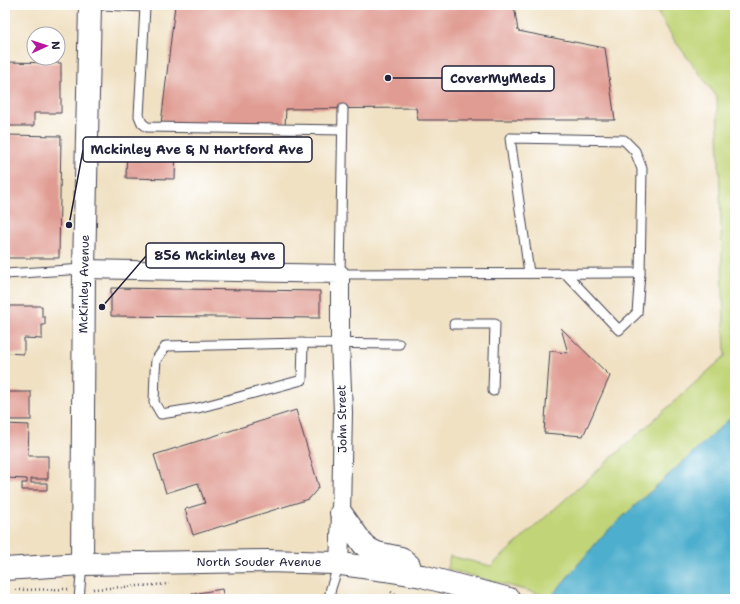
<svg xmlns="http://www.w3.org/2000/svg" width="740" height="604" viewBox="0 0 740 604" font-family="'Shantell Sans',sans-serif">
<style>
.green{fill:#c1d578;stroke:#727c5a}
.water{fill:#4eafcd;stroke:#386884}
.building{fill:#e09c93}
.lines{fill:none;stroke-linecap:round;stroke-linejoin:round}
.lane-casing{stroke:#413f4f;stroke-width:11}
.street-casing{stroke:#413f4f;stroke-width:20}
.secondary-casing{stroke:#413f4f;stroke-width:24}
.primary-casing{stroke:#413f4f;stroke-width:24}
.path{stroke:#413f4f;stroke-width:2.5;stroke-dasharray:1 3;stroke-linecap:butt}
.lane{stroke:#fff;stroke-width:9}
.street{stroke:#fff;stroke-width:18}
.secondary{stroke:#fff;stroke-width:22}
.primary{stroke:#fff;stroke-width:22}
.labels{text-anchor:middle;stroke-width:3.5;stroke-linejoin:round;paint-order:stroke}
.street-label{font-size:12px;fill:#22223b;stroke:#fff}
.leader{fill:none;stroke:#22223b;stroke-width:1.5}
.callout-dot{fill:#22223b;stroke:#fff;stroke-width:1.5}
.callout{fill:#fff;stroke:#22223b;stroke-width:1.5}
.callout-label{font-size:13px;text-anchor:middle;font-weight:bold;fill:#22223b}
</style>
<rect width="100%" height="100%" fill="#fff"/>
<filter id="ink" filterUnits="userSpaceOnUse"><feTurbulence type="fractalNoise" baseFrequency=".025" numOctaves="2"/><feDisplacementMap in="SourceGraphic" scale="8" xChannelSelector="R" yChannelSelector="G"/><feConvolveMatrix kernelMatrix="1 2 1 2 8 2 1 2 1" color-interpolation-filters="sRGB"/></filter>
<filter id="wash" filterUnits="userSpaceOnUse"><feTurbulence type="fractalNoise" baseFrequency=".012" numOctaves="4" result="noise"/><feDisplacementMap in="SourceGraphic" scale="16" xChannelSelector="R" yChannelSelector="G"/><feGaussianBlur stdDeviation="0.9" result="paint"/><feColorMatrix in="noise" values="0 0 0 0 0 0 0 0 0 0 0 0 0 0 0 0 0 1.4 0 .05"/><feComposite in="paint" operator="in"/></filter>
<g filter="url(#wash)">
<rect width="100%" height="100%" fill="#f0e1c3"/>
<!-- green -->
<path class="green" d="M653 5H735V414L603 535 551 597 447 569 450 556 491 566 725 356 717 97 675 41Z"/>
<!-- water -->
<path class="water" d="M735 414V599H549L603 535Z"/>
<g id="blocks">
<!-- building -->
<g class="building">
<path d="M175 5H514L518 31 605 48 615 120H418L416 108 286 109 285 126 161 124Z"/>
<path d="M5 62 61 63V113H34V126H6V112H5Z"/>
<path d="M5 135 61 136 59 258H5Z"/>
<path d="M127 143 176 145 175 179 126 178Z"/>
<path d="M111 288 320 291V318L111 316Z"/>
<path d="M5 306H42V317H45V325H42V339L24 338V354L5 353Z"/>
<path d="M561 328 610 376 583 436 544 433 550 351 568 353Z"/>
<rect x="5" y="392" width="26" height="28"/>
<path d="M296 410 319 487 309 499 193 535 185 509 205 503 198 483 166 493 154 455Z"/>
<path d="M5 424 29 425 28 456H48V479H31V483H47V490H22V483H27V479L5 478Z"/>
<path d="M222 589 224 599H168V598Z"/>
</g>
</g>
</g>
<g filter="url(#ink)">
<use href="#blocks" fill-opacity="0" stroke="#413f4f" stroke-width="1"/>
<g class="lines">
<!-- lane casing -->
<g class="lane-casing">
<g id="lane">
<path d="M102 5 145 7 146 5"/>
<path d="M145 7 139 116 142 123 147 127 342 130"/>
<path d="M343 109 340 274 640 273"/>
<path d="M529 273 510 138 624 140 635 151 642 169 640 273 637 313 619 330 565 273"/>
<path d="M5 274 84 269"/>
<path d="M454 324H495L493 391"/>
<path d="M303 343 302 380 198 408 161 414 154 402 155 372 156 360 166 346 303 343 399 344"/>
<path d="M79 599 82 564"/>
<path d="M329 599 331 588 339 564"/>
</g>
</g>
<!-- street casing -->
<g class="street-casing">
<path id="street" d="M84 269 340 274V343L343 412 341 513 339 564"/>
</g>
<!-- secondary casing -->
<g class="secondary-casing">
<path id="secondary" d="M82 564 84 269 90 5"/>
</g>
<!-- primary casing -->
<g class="primary-casing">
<g id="primary">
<path d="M341 513 363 544 369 549 377 553 401 558 409 565"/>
<path d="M5 569 82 564 267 561 334 563 385 570 422 576 509 599"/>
</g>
</g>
<!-- path -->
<g class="path">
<path d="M93 589 169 584"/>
<path d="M15 590 68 589"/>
<path d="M391 592 401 599"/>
</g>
<!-- lane -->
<use href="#lane" class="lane"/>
<!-- street -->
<use href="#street" class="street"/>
<!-- secondary -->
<use href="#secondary" class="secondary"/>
<!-- primary -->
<use href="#primary" class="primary"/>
</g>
</g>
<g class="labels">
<!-- street labels -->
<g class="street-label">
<text transform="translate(84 284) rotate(-89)" y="4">McKinley Avenue</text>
<text transform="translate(342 419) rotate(-91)" y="4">John Street</text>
<text x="259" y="566">North Souder Avenue</text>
</g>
</g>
<!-- callouts -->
<path class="leader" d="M388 78L442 78M69 225L83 150M102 307L146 256"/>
<g class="callout-dot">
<circle cx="388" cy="78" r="4"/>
<circle cx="69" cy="225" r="4"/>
<circle cx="102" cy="307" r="4"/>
</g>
<g class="callout">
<rect x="442" y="66" width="112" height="25" rx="4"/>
<rect x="83" y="137" width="229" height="25" rx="4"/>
<rect x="146" y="243" width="138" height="25" rx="4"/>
</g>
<g class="callout-label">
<text x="498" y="83">CoverMyMeds</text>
<text x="197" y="154">Mckinley Ave &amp; N Hartford Ave</text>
<text x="215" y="260">856 Mckinley Ave</text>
</g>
<!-- margin -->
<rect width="740" height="604" fill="none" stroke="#fff" stroke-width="20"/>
<!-- north arrow -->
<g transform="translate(46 46) rotate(87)"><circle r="19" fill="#ffffff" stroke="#a7a7b1"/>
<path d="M0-3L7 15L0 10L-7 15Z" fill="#b5179e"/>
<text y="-6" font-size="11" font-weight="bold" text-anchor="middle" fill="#22223b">N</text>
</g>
</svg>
